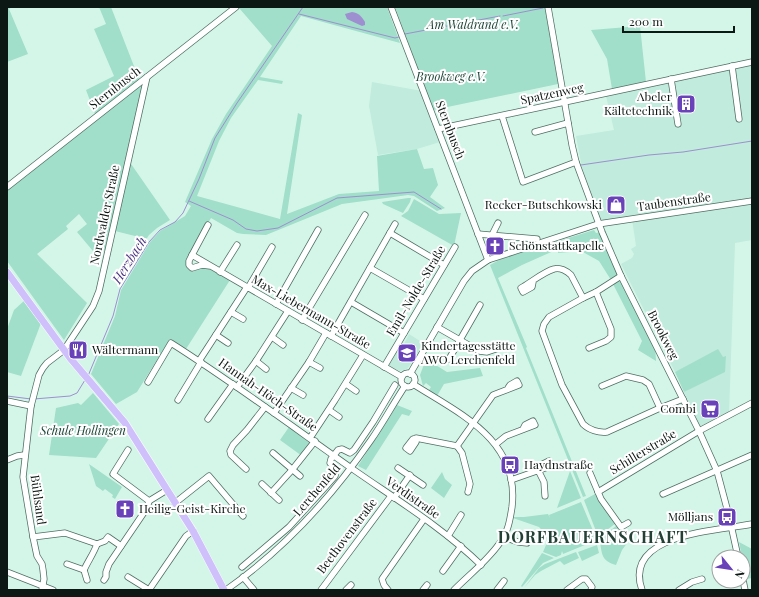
<svg xmlns="http://www.w3.org/2000/svg" width="759" height="597" viewBox="0 0 759 597" font-family="'Playfair Display',serif">
<style>
.built{fill:#c1ebdc}
.green{fill:#a1dfca}
.water{fill:#9d8fd0}
.lines{fill:none;stroke-linecap:round;stroke-linejoin:round}
.stream{stroke:#9d8fd0;stroke-width:1}
.minor-casing{stroke:#506e64;stroke-width:7}
.major-casing{stroke:#fff;stroke-width:8}
.minor{stroke:#fff;stroke-width:5.5}
.major{stroke:#cfc0fb;stroke-width:7}
.labels{text-anchor:middle;stroke-width:4;stroke-linejoin:round;paint-order:stroke}
.park-label{font-size:12px;font-style:italic;fill:#1d4539;stroke:#fff}
.street-label{font-size:12px;fill:#0c1814;stroke:#fff}
.poi-label{font-size:12px;fill:#0c1814;stroke:#fff;text-anchor:start}
.water-label{font-size:13px;font-style:italic;fill:#4d3583;stroke:#fff}
.district-label{font-size:16px;font-weight:bold;letter-spacing:1px;fill:#234036;stroke:#fff}
</style>
<rect width="100%" height="100%" fill="#d4f6e9"/>
<!-- built -->
<g class="built">
<path d="M752 62V240L735 243 729 414 701 428 684 392 689 389 680 370 675 372 621 264 632 258 634 254 631 249 636 246 632 219 597 220 589 187 582 168 576 136 614 130 606 96Z"/>
<path d="M372 82 422 91 440 142 417 149 378 155 369 106Z"/>
<path d="M409 334 423 343 413 361 407 369 400 371 388 366 402 343 404 344Z"/>
</g>
<!-- green -->
<g class="green">
<path d="M7 7H12L9 9 28 54 7 62Z"/>
<path d="M99 7H111L139 79 95 114 86 90 114 76 94 29 106 24Z"/>
<path d="M241 7H387L400 43 301 16 260 77 283 81 282 84 258 80 231 118 219 141 197 196 280 219 298 113 302 115 287 214 339 194 379 191 377 156 417 149 424 169 433 168 438 185 430 197 445 208 437 211 414 196 408 195 342 204 266 235 243 234 237 233 211 218 186 261 187 266 210 268 230 280 186 349 170 339 137 392 116 404 91 374 115 316 121 290 150 242 160 231 185 216 191 206 185 202 212 139 226 114 272 46 239 8Z"/>
<path d="M395 7H545L558 84 433 110Z"/>
<path d="M640 26 646 82 612 89 607 59 591 30Z"/>
<path d="M144 81 107 248 98 257 77 232 87 224 79 214 66 226 68 229 37 254 87 303 64 340 7 261V189Z"/>
<path d="M129 161 170 220 157 228 149 235 121 278 143 238 115 231Z"/>
<path d="M408 198H411L410 202 403 213 383 204 382 202Z"/>
<path d="M414 199 439 214 461 213 454 246 401 216 408 211Z"/>
<path d="M594 230 596 233 602 232 621 276 611 280 599 261 581 251 558 253V249L522 265 498 278 527 347 526 348 586 496 583 497 490 265 501 259Z"/>
<path d="M623 279 655 343 656 361 638 350 642 341 613 284Z"/>
<path d="M25 300 41 323 21 376 7 372V329L14 310Z"/>
<path d="M718 349 723 357 726 356 725 372 684 392 675 372Z"/>
<path d="M426 359 447 372 480 368 483 376 444 384 437 396 429 390 431 387 426 383 423 386 420 375Z"/>
<path d="M93 393 119 424 96 458 49 455 56 408 78 403 81 405Z"/>
<path d="M397 405 412 411 409 416 402 414 366 470 358 466Z"/>
<path d="M289 427 312 443 302 456 280 440Z"/>
<path d="M89 464 122 487 115 499 112 497 113 495 105 489 103 491 96 486Z"/>
<path d="M570 471 581 498 557 508Z"/>
<path d="M442 472 445 479 452 485 444 498 431 488Z"/>
<path d="M595 494 616 523 603 533 599 539 584 500Z"/>
<path d="M581 502 597 540 563 554 562 551 561 555 556 557 543 552 549 538 539 527 513 518V517H524L548 514 550 518 549 515Z"/>
<path d="M616 526 628 542 622 550 616 565C602 561 602 555 600 542L607 533Z"/>
<path d="M739 542 752 549V578L747 579 743 557H742Z"/>
<path d="M597 545 599 553 582 561 578 552Z"/>
<path d="M576 552 579 558 564 565 560 561 541 571 535 575 524 588 539 568 545 564Z"/>
<path d="M542 553 554 558 543 563 522 587 521 586Z"/>
</g>
<!-- water -->
<path class="water" d="M352 12C359 13 362 17 365 22V25L362 26 347 19 345 14Z"/>
<g class="lines">
<!-- stream -->
<g class="stream">
<path d="M299 14 395 38 399 37"/>
<path d="M503 16 543 8"/>
<path d="M405 34 500 16"/>
<path d="M581 165 649 155 683 152 752 141"/>
<path d="M189 201 233 220 246 229 257 231 278 228 337 198 414 192 441 209"/>
<path d="M88 376 113 316 120 289 149 242 160 230 175 222 183 213 199 179 215 138 237 103 303 7"/>
<path d="M7 396 31 399"/>
<path d="M34 399 70 396 77 393 85 380"/>
</g>
<!-- minor casing -->
<g class="minor-casing">
<g id="minor">
<path d="M391 7 488 260"/>
<path d="M548 7 572 145 576 162 602 232 621 276 699 431 717 471 729 516 738 557"/>
<path d="M732 66 739 119"/>
<path d="M671 79 678 124"/>
<path d="M502 116 523 182 576 162"/>
<path d="M438 129 752 62"/>
<path d="M535 132 568 123"/>
<path d="M7 187 236 7"/>
<path d="M390 233 444 265"/>
<path d="M478 234 537 239"/>
<path d="M492 235 498 223"/>
<path d="M192 255 208 225"/>
<path d="M210 266 202 265 192 268 189 265V261L192 255 402 377"/>
<path d="M370 268 424 299"/>
<path d="M220 272 237 245"/>
<path d="M621 276 596 292 583 298 549 317 544 324 542 331 562 385 583 424C589 430 599 433 607 432L660 408 683 399"/>
<path d="M533 282 532 287 523 292 521 288C530 283 545 271 554 269 560 267 567 271 571 275L583 298"/>
<path d="M248 288 272 247"/>
<path d="M351 302 404 333"/>
<path d="M276 304 318 230"/>
<path d="M231 312 243 319"/>
<path d="M302 320 365 215"/>
<path d="M437 327 479 351 487 352 496 349"/>
<path d="M216 335 228 343"/>
<path d="M331 336 395 224"/>
<path d="M272 337 283 345"/>
<path d="M589 348 606 341 611 337V329L596 292"/>
<path d="M449 359 480 305"/>
<path d="M199 361 247 287"/>
<path d="M256 361 266 369"/>
<path d="M309 362 320 368"/>
<path d="M384 367 455 247"/>
<circle cx="408" cy="380" r="7"/>
<path d="M410 374 464 281 472 271 488 260 598 224 752 201"/>
<path d="M148 382 171 343C234 383 293 427 354 470 397 500 443 528 481 565"/>
<path d="M346 384 356 391"/>
<path d="M413 384C460 414 520 440 512 507 510 520 508 533 499 544 487 561 469 575 454 590"/>
<path d="M602 386 626 376 643 380 649 384 660 408"/>
<path d="M237 387 256 361 288 311"/>
<path d="M291 388 303 395"/>
<path d="M178 400 201 362"/>
<path d="M7 401 31 406"/>
<path d="M329 410 339 417"/>
<path d="M274 413 309 362 326 333"/>
<path d="M208 419 233 384"/>
<path d="M310 438 335 400 363 355"/>
<path d="M416 438V442L410 451 406 448 413 439 416 438 457 446"/>
<path d="M496 444 506 436 535 425 533 421 525 425 523 429"/>
<path d="M128 450 113 474 149 501"/>
<path d="M273 453 300 476"/>
<path d="M7 460 17 456 24 455"/>
<path d="M398 468 423 485"/>
<path d="M246 469 231 455 230 451 233 445 247 430 265 407"/>
<path d="M590 473 601 499 621 527 628 523"/>
<path d="M511 480 551 466 549 461 541 465 538 470 544 482 545 496"/>
<path d="M262 484 279 500"/>
<path d="M468 492 470 484 462 453 457 446 493 395 519 385 517 381 510 385 508 388"/>
<path d="M598 492 699 431 752 403"/>
<path d="M271 493 292 470 315 441"/>
<path d="M663 494 752 455"/>
<path d="M394 498 410 475"/>
<path d="M175 503 209 476 243 516"/>
<path d="M448 536 461 515"/>
<path d="M33 537 65 533 97 544 105 541 108 537 121 546"/>
<path d="M504 537 518 542 527 543"/>
<path d="M67 564 84 570C88 561 94 553 97 544"/>
<path d="M242 567 289 527 328 484 335 476 336 470 330 463 331 459 338 450 342 449 350 453 354 450 373 422 395 385"/>
<path d="M84 570 87 580"/>
<path d="M443 571 461 546"/>
<path d="M7 572 53 590"/>
<path d="M128 577 149 590"/>
<path d="M243 577 254 590"/>
<path d="M104 580 106 577V572L109 564 147 508 149 501 167 490"/>
<path d="M743 580 745 590"/>
<path d="M42 590 44 579 43 570 42 564 37 556 33 537 23 477 31 406 39 375 43 368 47 363 64 350 93 306 99 291 147 77"/>
<path d="M149 590 186 536 193 531"/>
<path d="M226 590C283 550 331 498 371 440 383 423 393 404 405 386"/>
<path d="M321 590 391 496"/>
<path d="M346 590 351 585"/>
<path d="M388 590 384 585 382 579 424 519"/>
<path d="M423 590 427 585"/>
<path d="M497 590 504 581"/>
<path d="M567 590 582 579H586L592 587 591 590"/>
<path d="M642 590C622 533 718 531 752 524"/>
<path d="M679 590 692 582 702 579"/>
</g>
</g>
<!-- major casing -->
<g class="major-casing">
<path id="major" d="M7 272 70 358 125 423 193 531 224 590"/>
</g>
<!-- minor -->
<use href="#minor" class="minor"/>
<!-- major -->
<use href="#major" class="major"/>
</g>
<!-- icons -->
<defs>
<g id="building-square" transform="scale(1)"><rect x="-9" y="-9" width="18" height="18" rx="4" fill="#6941b9" stroke="#fff"/><path d="M-4-6H4V6H1V3H-1V6H-4ZM-2.5-4.3h1.7v1.8h-1.7ZM.8-4.3h1.7v1.8H.8ZM-2.5-1h1.7V.8h-1.7ZM.8-1h1.7V.8H.8Z" fill="#fff"/></g>
<g id="shop-square" transform="scale(1)"><rect x="-9" y="-9" width="18" height="18" rx="4" fill="#6941b9" stroke="#fff"/><path d="M-5-2.5h2.3a2.7 3.5 0 0 1 5.4 0H5L5.5 6h-11ZM-1.5-2.5h3a1.5 2.3 0 0 0-3 0Z" fill="#fff"/></g>
<g id="church-square" transform="scale(1)"><rect x="-9" y="-9" width="18" height="18" rx="4" fill="#6941b9" stroke="#fff"/><path d="M-1.2-6h2.4v3.5h3.3v2.4h-3.3V6h-2.4V-.1h-3.3v-2.4h3.3Z" fill="#fff"/></g>
<g id="restaurant-square" transform="scale(1)"><rect x="-9" y="-9" width="18" height="18" rx="4" fill="#6941b9" stroke="#fff"/><path d="M-5-6h1v4h1v-4h1v4h1v-4h1v5L-1.5 .5V6h-2V.5L-5-1ZM5-6V6H3V1.5H1.5Q1.5-4 5-6Z" fill="#fff"/></g>
<g id="school-square" transform="scale(1)"><rect x="-9" y="-9" width="18" height="18" rx="4" fill="#6941b9" stroke="#fff"/><path d="M0-5L7-2L0 1L-7-2ZM-4 1L0 2.5L4 1V4Q0 6-4 4Z" fill="#fff"/></g>
<g id="supermarket-square" transform="scale(1)"><rect x="-9" y="-9" width="18" height="18" rx="4" fill="#6941b9" stroke="#fff"/><path d="M-6-5.5h2.5l.6 2H6L4.5 2H-2.5L-4.4-4H-6ZM-1.5 3.2a1.3 1.3 0 1 0 .1 0ZM3 3.2a1.3 1.3 0 1 0 .1 0Z" fill="#fff"/></g>
<g id="bus-square" transform="scale(1)"><rect x="-9" y="-9" width="18" height="18" rx="4" fill="#6941b9" stroke="#fff"/><path d="M-5-6H5V4H4V6H2V4H-2V6H-4V4H-5ZM-3.5-4V0h7V-4ZM-3.5 1.2v1.5H-2V1.2ZM2 1.2v1.5H3.5V1.2Z" fill="#fff"/></g>
</defs>
<g fill-rule="evenodd">
<use href="#building-square" x="686" y="104"/>
<use href="#shop-square" x="616" y="205"/>
<use href="#church-square" x="495" y="246"/>
<use href="#restaurant-square" x="78" y="350"/>
<use href="#school-square" x="407" y="353"/>
<use href="#supermarket-square" x="710" y="409"/>
<use href="#bus-square" x="510" y="465"/>
<use href="#church-square" x="125" y="509"/>
<use href="#bus-square" x="727" y="517"/>
</g>
<g class="labels">
<!-- park labels -->
<g class="park-label">
<text x="473" y="29">Am Waldrand e.V.</text>
<text x="451" y="81">Brookweg e.V.</text>
<text x="83" y="435">Schule Hollingen</text>
</g>
<!-- street labels -->
<g class="street-label">
<text transform="translate(115 88) rotate(-38)" y="4">Sternbusch</text>
<text transform="translate(552 94) rotate(-12)" y="4">Spatzenweg</text>
<text transform="translate(450 130) rotate(69)" y="4">Sternbusch</text>
<text transform="translate(674 202) rotate(-8)" y="4">Taubenstraße</text>
<text transform="translate(105 215) rotate(-78)" y="4">Nordwalder Straße</text>
<text transform="translate(416 291) rotate(-59)" y="4">Emil-Nolde-Straße</text>
<text transform="translate(311 312) rotate(30)" y="4">Max-Liebermann-Straße</text>
<text transform="translate(663 335) rotate(63)" y="4">Brookweg</text>
<text transform="translate(268 395) rotate(35)" y="4">Hannah-Höch-Straße</text>
<text transform="translate(643 452) rotate(-31)" y="4">Schillerstraße</text>
<text transform="translate(317 490) rotate(-49)" y="4">Lerchenfeld</text>
<text transform="translate(413 498) rotate(35)" y="4">Verdistraße</text>
<text transform="translate(38 500) rotate(82)" y="4">Bühlsand</text>
<text transform="translate(347 536) rotate(-53)" y="4">Beethovenstraße</text>
</g>
<!-- poi labels -->
<g class="poi-label">
<text x="672" y="101" text-anchor="end">Abeler<tspan x="672" dy="14">Kältetechnik</tspan></text>
<text x="602" y="209" text-anchor="end">Recker-Butschkowski</text>
<text x="509" y="250">Schönstattkapelle</text>
<text x="421" y="350">Kindertagesstätte<tspan x="421" dy="14">AWO Lerchenfeld</tspan></text>
<text x="92" y="354">Wältermann</text>
<text x="696" y="413" text-anchor="end">Combi</text>
<text x="524" y="469">Haydnstraße</text>
<text x="139" y="513">Heilig-Geist-Kirche</text>
<text x="713" y="521" text-anchor="end">Mölljans</text>
</g>
<!-- water labels -->
<g class="water-label">
<text transform="translate(129 260) rotate(-58)" y="5">Herzbach</text>
</g>
<!-- district labels -->
<g class="district-label">
<text x="593" y="543">DORFBAUERNSCHAFT</text>
</g>
</g>
<!-- border -->
<rect width="759" height="597" fill="none" stroke="#0c1814" stroke-width="16"/>
<!-- north arrow -->
<g transform="translate(731 569) rotate(120)"><circle r="19" fill="#ffffff" stroke="#9ea3a1"/>
<path d="M0-3L7 15L0 10L-7 15Z" fill="#6941b9"/>
<text y="-6" font-size="11" font-weight="bold" text-anchor="middle" fill="#0c1814">N</text>
</g>
<!-- scale -->
<path d="M623 26v6h111v-6" fill="none" stroke="#0c1814" stroke-width="2"/>
<text x="629" y="26" font-size="12" fill="#0c1814" stroke="#ffffff" stroke-width="3" paint-order="stroke">200 m</text>
</svg>
